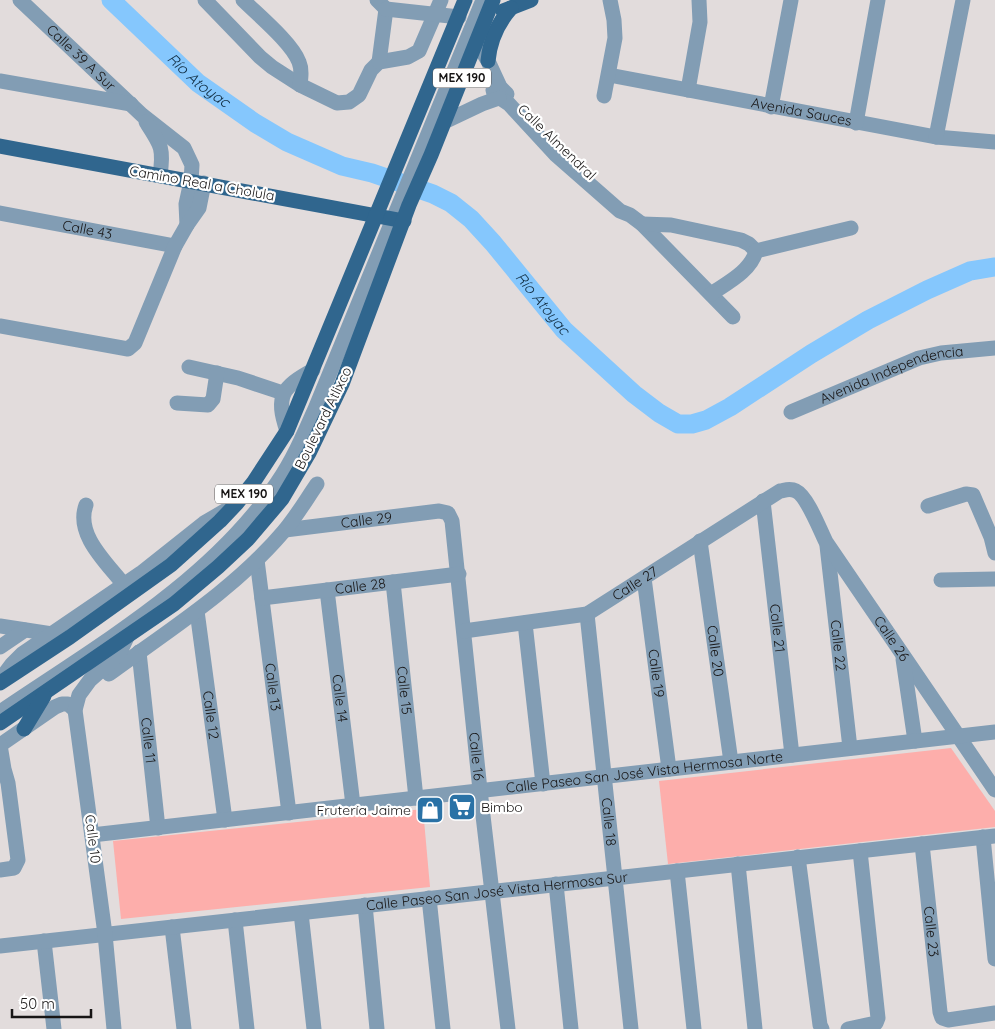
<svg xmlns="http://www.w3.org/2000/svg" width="995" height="1029" viewBox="0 0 995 1029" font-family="Quicksand,sans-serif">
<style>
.green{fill:#fdaeab}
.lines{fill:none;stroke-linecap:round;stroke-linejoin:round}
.river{stroke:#85c7fd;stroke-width:19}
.minor{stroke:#829db4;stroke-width:15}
.major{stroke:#30668e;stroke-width:15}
.labels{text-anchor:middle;stroke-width:4.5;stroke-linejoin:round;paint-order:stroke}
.shield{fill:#fff;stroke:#5d5b5b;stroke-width:1}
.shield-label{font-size:12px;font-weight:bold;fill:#171515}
.street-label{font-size:14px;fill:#171515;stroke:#fff}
.poi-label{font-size:14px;fill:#171515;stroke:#fff;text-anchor:start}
.water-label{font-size:15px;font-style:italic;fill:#112e43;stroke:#fff}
</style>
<rect width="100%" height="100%" fill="#e2dcdc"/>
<!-- green -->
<g class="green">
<path d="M951 748 995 811V827L668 864 659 781Z"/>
<path d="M423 809 430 887 121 919 113 841Z"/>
</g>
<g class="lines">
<!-- river -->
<path class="river" id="s1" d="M111 0 198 83 255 123 287 142 342 166 372 173 433 194 451 203 471 219 493 243 564 330 634 394 659 413 678 424H692L706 420 730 407 811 354 868 320 927 290 970 271 995 267"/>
<!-- minor -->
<g class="minor">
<path id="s2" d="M20 0 142 115 184 148 192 165 191 181 186 204 187 225"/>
<path d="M205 0 260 57 272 67 300 85 337 103 349 102 359 95 371 70 379 62 408 57 419 51 441 0"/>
<path d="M243 0C258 15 292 43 299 62 302 69 301 77 300 85"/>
<path d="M377 0 386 9 379 62"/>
<path d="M386 9 459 17"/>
<path d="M476 41 488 61 500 87 507 94"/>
<path id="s3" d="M609 75 936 137 995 142"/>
<path d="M0 81 131 104"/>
<path d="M500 87H496L493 90 494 94 509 104 555 154 620 211 630 215 642 224 733 317"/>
<path d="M688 90 700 22 699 0"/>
<path d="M604 96 615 38 614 20 610 0"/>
<path d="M771 107 791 0"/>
<path d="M146 122C161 145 164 148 160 175"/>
<path d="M444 122 482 104 499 98"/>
<path d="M856 123 878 0"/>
<path d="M936 137 963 0"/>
<path id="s4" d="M0 213 175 246"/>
<path d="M642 224 671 225 741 240 749 244 756 251"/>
<path d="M756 251 851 228"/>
<path d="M711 294C727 283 751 271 756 251"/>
<path d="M0 326 128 349 135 343 175 246 187 225 199 208 204 183"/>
<path d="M189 367 238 378 283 393"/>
<path d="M177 403 208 405 213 399 217 373"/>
<path id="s5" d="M791 412 919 358 941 353 995 348"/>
<path d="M287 431C275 396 282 387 313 370"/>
<path id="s6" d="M763 501 792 755"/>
<path d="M86 505C75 535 107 563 124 585"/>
<path d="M928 506 966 494 973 495 991 537 995 553"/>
<path id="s7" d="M285 530 439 511 448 513 452 521 480 790 508 1029"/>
<path id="s8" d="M700 541 731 762"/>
<path id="s9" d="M827 546 850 748"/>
<path id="s10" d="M257 560 289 813"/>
<path id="s11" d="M644 578 669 769"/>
<path d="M941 580 995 579"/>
<path id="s12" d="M393 582 416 798"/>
<path id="s13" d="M327 590 353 805"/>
<path id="s14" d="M262 598 459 574"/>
<path id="s15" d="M197 611 225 820"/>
<path id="s16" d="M587 614 631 1029"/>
<path d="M525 623 543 784"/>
<path d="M0 626 52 634"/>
<path id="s17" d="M464 631 587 614 780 491C786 490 790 488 796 491 807 496 820 530 826 542L995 790"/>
<path d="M0 647 25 630"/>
<path id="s18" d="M139 652 158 828"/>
<path d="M903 659 915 741"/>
<path d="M109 674C169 630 235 589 284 531 296 517 306 500 317 484"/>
<path d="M0 680 12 664 22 654 141 573 204 523 228 509"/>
<path d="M0 712C97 646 211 581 277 483 293 460 304 434 315 409L483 0"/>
<path d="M0 745 55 707 62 704H68L75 710"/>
<path id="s19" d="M92 835 995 732"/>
<path d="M983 837 995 959"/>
<path id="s20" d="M922 844 940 1012 942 1018 948 1020 995 1013"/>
<path d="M798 857 820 1025 822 1029"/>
<path d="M738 864 755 1029"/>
<path d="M0 870 14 868 18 860 8 783 4 769 0 745"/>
<path d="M677 871 694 1029"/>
<path d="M556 884 571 1029"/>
<path d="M429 898 443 1029"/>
<path d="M365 905 377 1029"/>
<path d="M301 913 314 1029"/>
<path d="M235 920 247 1029"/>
<path d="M172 927 184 1029"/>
<path d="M44 941 54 1029"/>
<path id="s21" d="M0 946 995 836"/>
<path d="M114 1029 105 934 75 710 79 695 90 680 115 658 121 650 127 637"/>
<path d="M848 1029 876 1023 878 1018 860 851"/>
</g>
<!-- major -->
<g class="major">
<path d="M503 11 531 0"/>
<path d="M488 61C490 40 497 24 511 8"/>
<path d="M0 146 404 221"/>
<path d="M0 683 70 637 171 565 220 521 237 503 253 483 287 431 465 0"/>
<path d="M0 723 174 604 218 567 248 539 282 499 309 453 342 384 409 205 431 155 493 0"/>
<path d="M24 729 44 696"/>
</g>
</g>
<!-- icons -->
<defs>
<g id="supermarket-square" transform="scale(1.4375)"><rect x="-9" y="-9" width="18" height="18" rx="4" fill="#2a72a6" stroke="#fff"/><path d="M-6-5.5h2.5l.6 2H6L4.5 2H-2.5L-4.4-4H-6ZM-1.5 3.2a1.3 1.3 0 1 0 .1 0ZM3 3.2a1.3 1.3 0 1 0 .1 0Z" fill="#fff"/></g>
<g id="shop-square" transform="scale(1.4375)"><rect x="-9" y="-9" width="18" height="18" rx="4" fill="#2a72a6" stroke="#fff"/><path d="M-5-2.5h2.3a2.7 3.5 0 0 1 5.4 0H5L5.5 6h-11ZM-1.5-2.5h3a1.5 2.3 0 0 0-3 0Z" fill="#fff"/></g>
</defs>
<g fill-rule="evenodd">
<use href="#supermarket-square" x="462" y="807"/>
<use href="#shop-square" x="430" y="810"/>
</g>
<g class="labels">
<!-- shield labels -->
<g class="shield">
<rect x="433" y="68.5" width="58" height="19" rx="4"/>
<rect x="215" y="484.5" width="58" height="19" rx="4"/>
</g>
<g class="shield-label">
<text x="462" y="82">MEX 190</text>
<text x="244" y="498">MEX 190</text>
</g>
<!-- street labels -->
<g class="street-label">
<text dy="5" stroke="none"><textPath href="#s2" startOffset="84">Calle 39 A Sur</textPath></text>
<text dy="5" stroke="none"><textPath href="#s3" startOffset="196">Avenida Sauces</textPath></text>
<text transform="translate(557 142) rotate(44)" y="5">Calle Almendral</text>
<text transform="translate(202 183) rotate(10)" y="5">Camino Real a Cholula</text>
<text dy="5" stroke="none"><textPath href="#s4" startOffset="89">Calle 43</textPath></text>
<text dy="5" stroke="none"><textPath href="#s5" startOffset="108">Avenida Independencia</textPath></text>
<text transform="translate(323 418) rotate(-64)" y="5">Boulevard Atlixco</text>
<text dy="5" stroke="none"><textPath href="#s7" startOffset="82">Calle 29</textPath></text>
<text dy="5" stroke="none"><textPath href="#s17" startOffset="181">Calle 27</textPath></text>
<text dy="5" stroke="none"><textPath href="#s14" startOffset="99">Calle 28</textPath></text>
<text dy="5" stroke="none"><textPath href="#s6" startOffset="128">Calle 21</textPath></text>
<text dy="5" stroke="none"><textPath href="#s17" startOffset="546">Calle 26</textPath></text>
<text dy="5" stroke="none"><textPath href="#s9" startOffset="100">Calle 22</textPath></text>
<text dy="5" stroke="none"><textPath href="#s8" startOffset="111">Calle 20</textPath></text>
<text dy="5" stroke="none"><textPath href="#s11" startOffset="96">Calle 19</textPath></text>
<text dy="5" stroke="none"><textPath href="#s10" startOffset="128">Calle 13</textPath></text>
<text dy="5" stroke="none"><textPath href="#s12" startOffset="109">Calle 15</textPath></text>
<text dy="5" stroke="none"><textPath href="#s13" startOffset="109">Calle 14</textPath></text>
<text dy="5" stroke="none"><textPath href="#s15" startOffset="105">Calle 12</textPath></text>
<text dy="5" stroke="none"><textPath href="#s18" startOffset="89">Calle 11</textPath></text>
<text dy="5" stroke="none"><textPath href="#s7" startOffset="410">Calle 16</textPath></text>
<text dy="5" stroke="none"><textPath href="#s19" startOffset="556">Calle Paseo San José Vista Hermosa Norte</textPath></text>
<text dy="5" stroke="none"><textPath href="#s16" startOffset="209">Calle 18</textPath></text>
<text transform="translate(93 839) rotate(83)" y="5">Calle 10</text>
<text dy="5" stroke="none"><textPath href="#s21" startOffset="500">Calle Paseo San José Vista Hermosa Sur</textPath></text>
<text dy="5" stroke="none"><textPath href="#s20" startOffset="88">Calle 23</textPath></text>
</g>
<!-- poi labels -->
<g class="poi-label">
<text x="481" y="812">Bimbo</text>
<text x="411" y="815" text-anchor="end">Frutería Jaime</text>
</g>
<!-- water labels -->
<g class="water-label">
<text dy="5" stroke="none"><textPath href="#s1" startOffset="119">Río Atoyac</textPath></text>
<text dy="5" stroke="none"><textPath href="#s1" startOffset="539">Río Atoyac</textPath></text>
</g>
</g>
<!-- scale -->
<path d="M12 1009v8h79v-8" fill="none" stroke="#171515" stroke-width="2.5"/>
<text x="20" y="1009" font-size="15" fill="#171515" stroke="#ffffff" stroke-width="4" paint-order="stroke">50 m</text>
</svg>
